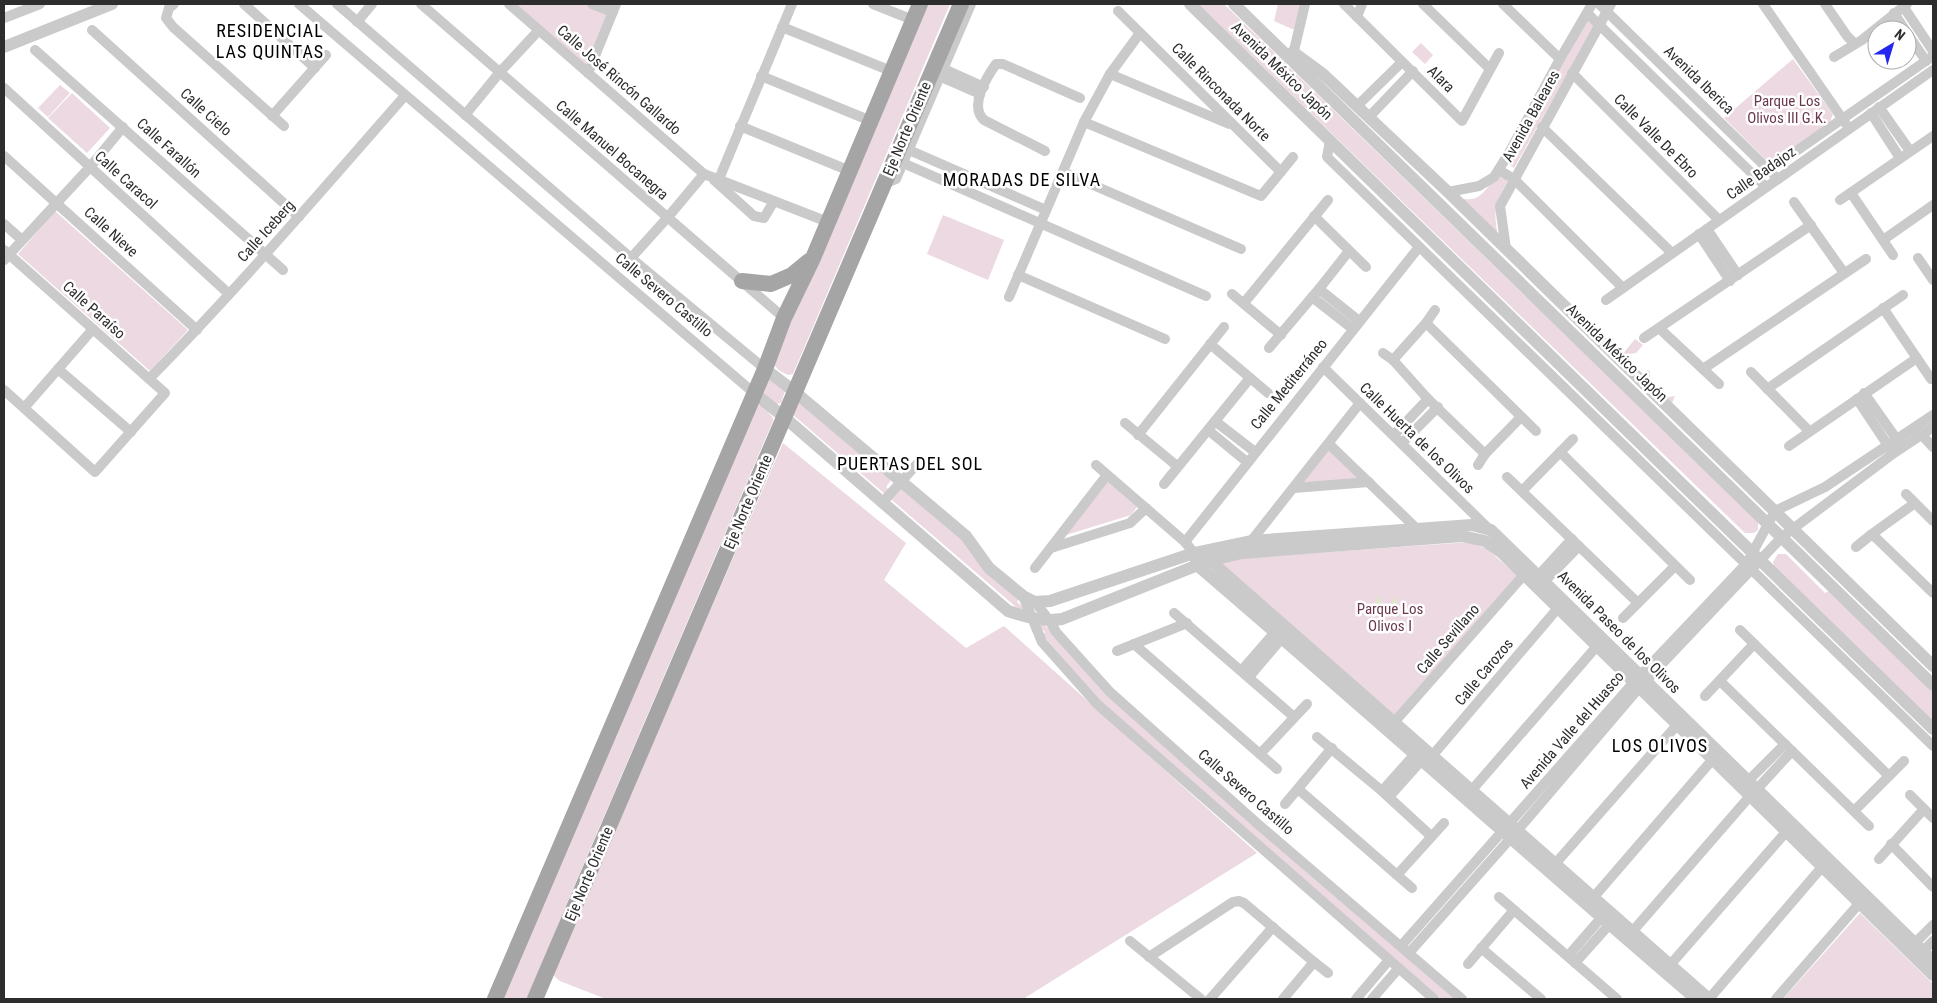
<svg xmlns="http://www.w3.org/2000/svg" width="1937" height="1003" viewBox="0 0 1937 1003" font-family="'Roboto Condensed',sans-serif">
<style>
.green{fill:#ecd9e2}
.water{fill:#daedc4}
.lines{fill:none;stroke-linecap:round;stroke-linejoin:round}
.minor{stroke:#cacaca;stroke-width:10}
.tertiary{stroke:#cacaca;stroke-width:12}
.primary{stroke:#a5a5a5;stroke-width:16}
.labels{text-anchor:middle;stroke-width:5;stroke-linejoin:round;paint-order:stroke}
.street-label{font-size:15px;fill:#2d2d2d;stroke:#fff}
.park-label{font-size:15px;fill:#6b384d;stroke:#fff}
.quarter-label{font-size:18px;letter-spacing:1px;fill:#000;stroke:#fff}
</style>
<rect width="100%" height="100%" fill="#fff"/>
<!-- green -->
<g class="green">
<path d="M514 4H585L607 13 585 67Z"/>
<path d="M925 4H950L793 374 789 375C782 373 775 369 773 361Z"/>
<path d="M1198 4H1224L1758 522V530L1754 533H1745Z"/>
<path d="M1278 4H1303L1297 29H1292L1274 21Z"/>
<path d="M1589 18 1596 23 1514 168 1507 163Z"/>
<path d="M1421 43 1433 55 1425 64 1412 52Z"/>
<path d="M1793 59 1833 114 1830 122 1769 163 1724 118Z"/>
<path d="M60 85 70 93 48 117 38 108Z"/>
<path d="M72 93 110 128 87 153 48 118Z"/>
<path d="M1498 172 1509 179C1495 203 1493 209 1498 236L1459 198C1481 204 1487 188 1498 172Z"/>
<path d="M55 211 188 330 150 371 18 254Z"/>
<path d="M943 215 1004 240 988 280 927 254Z"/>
<path d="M1635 339 1643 345 1636 353 1622 355Z"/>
<path d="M1648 370 1650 372V379L1657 386H1659L1669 397 1675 396 1672 403 1642 373Z"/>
<path d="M768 377 786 388 781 403 776 404 763 396 764 381Z"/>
<path d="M799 400 891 480 886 487 895 495 901 488 961 539 1019 598 1017 602 1048 628 1112 698 1460 999H1441L1102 704 1043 635 1045 632 792 414Z"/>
<path d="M757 405 763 406 773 418V421L564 910 528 999H503Z"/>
<path d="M783 443 906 543 884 580 966 648 1004 626 1257 853 1023 999H606L560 981 552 974Z"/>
<path d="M1330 448 1363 480 1301 484Z"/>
<path d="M1108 481 1137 507 1131 515 1066 535Z"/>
<path d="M1470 542 1487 549 1519 577 1396 717 1219 564 1245 558Z"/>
<path d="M1778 554H1786L1825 593 1829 591 1933 692V723L1775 570 1773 562Z"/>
<path d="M1860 913 1933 984V999H1783Z"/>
</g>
<!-- water -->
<path class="water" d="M1378 594 1380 601 1384 606 1391 605 1396 597 1397 601 1392 608H1384L1377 603Z"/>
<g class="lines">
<!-- minor -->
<g class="minor">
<path d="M174 4 169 8 166 18 173 27 284 126"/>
<path d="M244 4 315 68"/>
<path d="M299 4 754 393"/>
<path d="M337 4 631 258 765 369"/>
<path d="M421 4 784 318"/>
<path d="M509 4 704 174 828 222"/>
<path d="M592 4 613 12"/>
<path d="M873 4 913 20"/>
<path d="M1344 4 1462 121 1499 53"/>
<path d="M1423 4 1490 69"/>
<path d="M1503 4 1560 59"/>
<path d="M1599 4 1778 179"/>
<path d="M1763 4 1846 124"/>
<path d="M1825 4 1847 36 1854 43"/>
<path d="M1903 6 1933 51"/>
<path d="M1118 11 1281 172"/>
<path d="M1587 13 1766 187"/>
<path d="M1894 13 1905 30"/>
<path d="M1357 17 1362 4"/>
<path d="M4 18 40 4"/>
<path d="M357 22 372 4"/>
<path d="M782 27 891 71"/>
<path d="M92 30 299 217"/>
<path d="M1907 33 1926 61"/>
<path d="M35 50 283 270"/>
<path d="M1834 57 1862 40 1907 4"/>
<path d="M1292 59 1305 4"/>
<path d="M944 69 984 87"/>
<path d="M588 73 616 4"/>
<path d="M1572 73 1719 220"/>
<path d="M1110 74 1229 124"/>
<path d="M761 76 871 121"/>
<path d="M941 77 980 94"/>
<path d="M4 88 229 294"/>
<path d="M1357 106 1402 62"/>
<path d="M1879 107 1910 151"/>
<path d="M1871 113 1900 158"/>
<path d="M465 115 500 72 539 30"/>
<path d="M272 116 326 55"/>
<path d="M1369 117 1413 71"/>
<path d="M1084 122 1261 196 1293 157"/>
<path d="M740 126 850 171"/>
<path d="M1542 127 1672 253"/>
<path d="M1330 141 1327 157 1933 746"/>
<path d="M909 150 1046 210"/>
<path d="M1045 151 984 120C969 106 986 78 996 64H1003L1080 98"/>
<path d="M4 156 197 330"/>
<path d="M903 163 1206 296"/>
<path d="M1499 170 1514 179 1623 288"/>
<path d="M1063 172 1241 249"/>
<path d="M1766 172 1933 56"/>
<path d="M719 179 792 4"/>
<path d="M714 180 754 216 764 218 774 201"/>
<path d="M883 184 896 179 971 4"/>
<path d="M1448 192 1479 186 1494 177 1509 153 1560 59 1592 4"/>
<path d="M1851 193 1893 255"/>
<path d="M1840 200 1933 136"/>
<path d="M1794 202 1844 273"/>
<path d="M1314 216 1366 267"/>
<path d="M4 224 22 240"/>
<path d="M1707 229 1738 275"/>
<path d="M1699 234 1730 281"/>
<path d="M1883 240 1933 205"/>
<path d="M1506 249 1500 206 1611 4"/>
<path d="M4 250 165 393 95 472 4 390"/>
<path d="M631 258 668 217 704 174"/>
<path d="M1918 258 1933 280"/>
<path d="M4 260 90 167 123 127"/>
<path d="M1018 275 1165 339"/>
<path d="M1319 289 1359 321"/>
<path d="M1232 294 1281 335"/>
<path d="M1009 297 1084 122 1110 74 1140 33"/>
<path d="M1312 297 1353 329"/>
<path d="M1606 300 1933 70"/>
<path d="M1244 303 1328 200"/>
<path d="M1883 308 1931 379"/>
<path d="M1426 323 1536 431"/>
<path d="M1659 328 1719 384"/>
<path d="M1644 338 1811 225"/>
<path d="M1210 344 1268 393"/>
<path d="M1269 348 1319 289 1349 251"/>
<path d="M1383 353 1393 360 1428 399 1485 454"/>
<path d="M1393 360 1426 323 1435 310"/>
<path d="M1323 367 1490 530"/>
<path d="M58 369 131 432"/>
<path d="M1703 369 1866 259"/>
<path d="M1751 372 1809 431"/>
<path d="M149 379C237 289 319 194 402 99"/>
<path d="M1767 389 1903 295"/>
<path d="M1864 393 1900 444"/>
<path d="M1857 399 1891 450"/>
<path d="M24 408 93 329"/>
<path d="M1215 421 1255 452"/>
<path d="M1125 423 1177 466"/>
<path d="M1208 430 1247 462"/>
<path d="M1917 430 1933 447"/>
<path d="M1138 435 1224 327"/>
<path d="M1394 435 1428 399"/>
<path d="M1402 443 1438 407"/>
<path d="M1329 444 1416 528"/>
<path d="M1789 446 1917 358"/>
<path d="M1560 452 1690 580"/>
<path d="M1096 465 1185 542 1194 553"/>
<path d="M1478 465 1485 454 1521 417"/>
<path d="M1507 477 1638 603"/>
<path d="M1164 484 1250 378"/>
<path d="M1294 488 1369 482"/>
<path d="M1522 491 1573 439"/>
<path d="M1906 494 1933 521"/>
<path d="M882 503 917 464"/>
<path d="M1872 534 1933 593"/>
<path d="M1185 542 1419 247"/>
<path d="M1248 545 1360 403"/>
<path d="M1856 547 1872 534 1915 503"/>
<path d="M1051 548 1130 523 1146 508"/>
<path d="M1035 568 1107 475"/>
<path d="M1539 575 1572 539"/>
<path d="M1545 581 1579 546"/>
<path d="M1023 596 1042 642 1097 704 1434 999"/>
<path d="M1035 602 1050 621 1056 632 1110 692 1259 825 1462 999"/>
<path d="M1174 613 1294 717"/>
<path d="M1623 618 1675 566"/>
<path d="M1740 630 1889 776"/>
<path d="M1134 644 1277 769"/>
<path d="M1117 651 1187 623"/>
<path d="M1242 670 1275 632"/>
<path d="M1249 677 1282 638"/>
<path d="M1720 681 1869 826"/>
<path d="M1705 696 1754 644"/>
<path d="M1390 727 1529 569"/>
<path d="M1317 737 1382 791 1431 836"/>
<path d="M1260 754 1307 704"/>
<path d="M1432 756 1558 608"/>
<path d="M1748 781 1785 744"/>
<path d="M1298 789 1412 888"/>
<path d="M1757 789 1792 751"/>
<path d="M1382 791 1415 754"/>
<path d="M1471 791 1597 646"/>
<path d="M1910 795 1933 818"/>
<path d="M1389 797 1422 760"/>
<path d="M1285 804 1332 748"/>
<path d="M1854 811 1904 761"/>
<path d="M1891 844 1933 887"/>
<path d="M1879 859 1924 809"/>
<path d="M1555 864 1677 725"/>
<path d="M1397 875 1444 823"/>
<path d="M1499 897 1617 999"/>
<path d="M1593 898 1713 759"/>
<path d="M1632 932 1750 796"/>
<path d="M1130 941 1201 999"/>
<path d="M1915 943 1933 925"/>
<path d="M1401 946 1634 682 1747 563 1775 511 1825 487 1933 415"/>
<path d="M1481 948 1541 999"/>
<path d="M1923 951 1933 941"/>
<path d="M1409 953 1517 831 1639 688 1782 537 1894 453 1933 427"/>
<path d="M1568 956 1601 918"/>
<path d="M1149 957 1233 902 1239 901 1244 903 1314 962 1283 999"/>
<path d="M1314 962 1328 973"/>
<path d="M1575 963 1609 925"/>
<path d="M1468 964 1514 910"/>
<path d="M1670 965 1786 832"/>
<path d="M1210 999 1273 927"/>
<path d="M1356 999 1389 960"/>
<path d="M1372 999 1398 969"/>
<path d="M1709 999 1822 867"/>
<path d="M1776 999 1864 898"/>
</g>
<!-- tertiary -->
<g class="tertiary">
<path d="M1190 4 1933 729"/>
<path d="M1234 4 1933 685"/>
<path d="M4 47 112 4"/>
<path d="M1293 52 1323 74 1448 192 1933 666"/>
<path d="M765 369 795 392 966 536 989 568 1023 596 1035 602 1050 601 1194 553 1251 541 1472 525 1491 530 1933 961"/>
<path d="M754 393 784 417 1008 611C1026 617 1043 622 1062 619L1208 561 1242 553 1462 536 1485 541 1501 552 1933 975"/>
<path d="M1206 557 1709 999"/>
<path d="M1196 560 1198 566C1365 709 1529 856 1696 999"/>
</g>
<!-- primary -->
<g class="primary">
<path d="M742 281 771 284 792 275 809 261"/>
<path d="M495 999 765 369 784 318 813 258 920 4"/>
<path d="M535 999 961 4"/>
</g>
</g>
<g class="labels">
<!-- street labels -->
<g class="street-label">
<text transform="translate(1282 71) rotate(44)" y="5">Avenida México Japón</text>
<text transform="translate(1441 79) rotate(45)" y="5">Alara</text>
<text transform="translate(619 80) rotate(41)" y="5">Calle José Rincón Gallardo</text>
<text transform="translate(1699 80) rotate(44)" y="5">Avenida Iberica</text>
<text transform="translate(1221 92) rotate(45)" y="5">Calle Rinconada Norte</text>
<text transform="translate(206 112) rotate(42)" y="5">Calle Cielo</text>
<text transform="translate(1531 116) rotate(-61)" y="5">Avenida Baleares</text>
<text transform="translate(907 129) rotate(-67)" y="5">Eje Norte Oriente</text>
<text transform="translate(1656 136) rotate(45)" y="5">Calle Valle De Ebro</text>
<text transform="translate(169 148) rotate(42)" y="5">Calle Farallón</text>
<text transform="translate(612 150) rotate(41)" y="5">Calle Manuel Bocanegra</text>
<text transform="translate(1761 173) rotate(-35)" y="5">Calle Badajoz</text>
<text transform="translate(126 180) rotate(42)" y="5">Calle Caracol</text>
<text transform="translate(266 231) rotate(-48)" y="5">Calle Iceberg</text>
<text transform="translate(111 232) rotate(42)" y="5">Calle Nieve</text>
<text transform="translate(664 295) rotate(40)" y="5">Calle Severo Castillo</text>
<text transform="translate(94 310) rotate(42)" y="5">Calle Paraíso</text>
<text transform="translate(1617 353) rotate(44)" y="5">Avenida México Japón</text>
<text transform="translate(1289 384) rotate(-51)" y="5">Calle Mediterráneo</text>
<text transform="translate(1417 438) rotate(44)" y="5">Calle Huerta de los Olivos</text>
<text transform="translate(748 502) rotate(-67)" y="5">Eje Norte Oriente</text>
<text transform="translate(1619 632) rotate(45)" y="5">Avenida Paseo de los Olivos</text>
<text transform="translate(1448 639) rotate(-49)" y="5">Calle Sevillano</text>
<text transform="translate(1484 672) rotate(-50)" y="5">Calle Carozos</text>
<text transform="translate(1572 730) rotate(-49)" y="5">Avenida Valle del Huasco</text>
<text transform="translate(1246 792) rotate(41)" y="5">Calle Severo Castillo</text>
<text transform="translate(589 874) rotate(-67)" y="5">Eje Norte Oriente</text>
</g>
<!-- park labels -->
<g class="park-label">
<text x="1787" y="106">Parque Los<tspan x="1787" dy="17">Olivos III G.K.</tspan></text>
<text x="1390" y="614">Parque Los<tspan x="1390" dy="17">Olivos I</tspan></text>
</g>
<!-- quarter labels -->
<g class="quarter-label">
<text x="270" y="37">RESIDENCIAL<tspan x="270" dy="21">LAS QUINTAS</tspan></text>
<text x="1022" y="186">MORADAS DE SILVA</text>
<text x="910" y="470">PUERTAS DEL SOL</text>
<text x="1660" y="752">LOS OLIVOS</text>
</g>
</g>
<!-- border -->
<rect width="1937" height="1003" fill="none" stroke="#2d2d2d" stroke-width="10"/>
<!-- north arrow -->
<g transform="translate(1892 45) rotate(38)"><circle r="24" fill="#ffffff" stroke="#ababab"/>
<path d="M0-4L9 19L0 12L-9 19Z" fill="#2527ee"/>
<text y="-8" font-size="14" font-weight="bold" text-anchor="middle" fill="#2d2d2d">N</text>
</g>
</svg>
